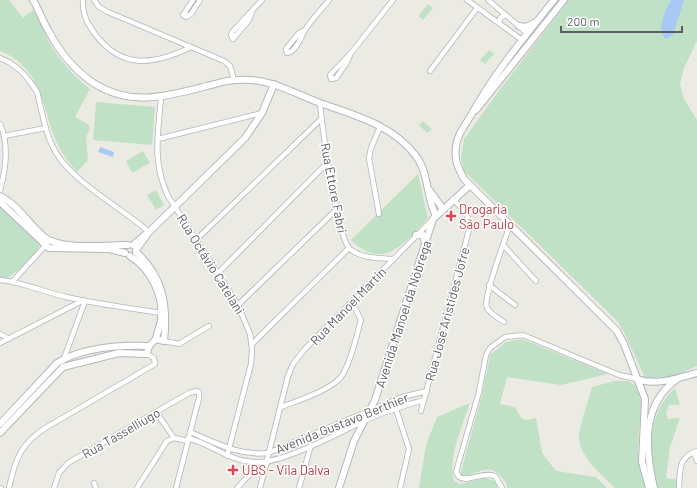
<svg xmlns="http://www.w3.org/2000/svg" width="697" height="488" viewBox="0 0 697 488" font-family="Barlow,sans-serif">
<style>
.green{fill:#c1e1c6}
.water{fill:#a8c9f6}
.lines{fill:none;stroke-linecap:round;stroke-linejoin:round}
.street-casing{stroke:#b3b4b9;stroke-width:6}
.secondary-casing{stroke:#b4b6bb;stroke-width:8}
.street{stroke:#fff;stroke-width:4.5}
.secondary{stroke:#fff;stroke-width:6}
.health-dot{fill:#e0444e;stroke:#fff;stroke-width:1.5}
.labels{text-anchor:middle;stroke-width:3;stroke-linejoin:round;paint-order:stroke}
.street-label{font-size:13px;fill:#5b5d62;stroke:#fff}
.health-label{font-size:13px;fill:#be3a42;stroke:#fff;text-anchor:start}
</style>
<rect width="100%" height="100%" fill="#ecebe3"/>
<!-- green -->
<g class="green">
<path d="M0 0H9L23 18 33 10C42 17 44 32 49 42 60 61 74 76 90 89L75 117 88 124 90 129 86 137 88 160 77 172C67 161 59 149 54 136 42 102 38 65 0 51Z"/>
<path d="M569 0H697V41L684 68 680 83 684 99 697 120V366L673 377 645 378 624 332 617 321 464 171 461 158 464 139 498 92Z"/>
<path d="M428 4 433 8 423 20 418 16Z"/>
<path d="M489 50 494 54 485 64 480 60Z"/>
<path d="M96 102 155 107 152 145 93 140Z"/>
<path d="M423 121 432 129 427 133 419 125Z"/>
<path d="M143 151 150 163 132 173 126 161Z"/>
<path d="M418 174 428 218C405 243 383 272 351 240Z"/>
<path d="M156 190 164 205 156 210 147 195Z"/>
<path d="M0 205 41 243C36 256 19 271 7 278L0 277Z"/>
<path d="M522 339 608 374 561 385 507 377 500 404 515 407 521 418 526 420 536 418 542 453 556 471 596 477 607 488H507C507 483 505 481 501 477 490 463 477 473 464 477L460 475 482 395 490 355 506 342Z"/>
<path d="M614 381H628L637 386 643 408 639 425 638 456 645 488H615C603 475 580 458 579 438 578 431 590 396 592 387Z"/>
<path d="M675 388 680 405H669L666 413 668 419 680 418 670 447 666 478 678 480 677 488H657C648 452 646 415 675 388Z"/>
<path d="M470 403C462 427 448 456 454 481L460 484 485 478 495 481 498 488H419L426 445 437 417Z"/>
</g>
<!-- water -->
<g class="water">
<path d="M671 0H684L673 35 666 39C655 32 666 9 671 0Z"/>
<path d="M100 147 114 152 113 157 98 152Z"/>
</g>
<g class="lines">
<!-- street casing -->
<g class="street-casing">
<g id="street">
<path d="M83 0C82 14 87 23 95 34 122 70 154 65 191 47"/>
<path d="M94 0 99 7 108 12 224 61 230 66 234 80"/>
<path d="M193 0 183 15 186 17 191 14 200 0"/>
<path d="M467 0 522 40"/>
<path d="M488 0 527 33"/>
<path d="M252 12 249 20 233 39 231 35 233 31 262 0"/>
<path d="M499 23 500 18 505 15"/>
<path d="M305 30 299 33 286 49 287 53C296 52 301 37 305 30 312 19 321 10 329 0"/>
<path d="M351 53 346 64 336 78 331 79 330 75 351 53 393 0"/>
<path d="M0 58C17 64 28 77 37 92 42 110 44 129 52 145 67 180 120 206 149 232"/>
<path d="M430 71 477 8"/>
<path d="M161 98C158 134 152 162 168 196L238 305 250 334 252 350 251 364 227 456"/>
<path d="M320 103C322 125 337 238 350 249 362 259 379 258 394 259"/>
<path d="M0 124C9 144 6 170 0 190"/>
<path d="M4 136 46 128"/>
<path d="M158 139 262 113"/>
<path d="M379 214 369 158 371 148 380 127"/>
<path d="M197 239 321 119"/>
<path d="M504 246 536 281"/>
<path d="M218 273 328 162"/>
<path d="M0 280C22 282 44 292 66 297 97 304 129 308 161 313"/>
<path d="M13 281 45 246"/>
<path d="M489 285 515 305"/>
<path d="M238 305 337 209"/>
<path d="M504 322C499 318 490 314 487 308 482 299 506 238 510 224"/>
<path d="M0 334 9 339"/>
<path d="M164 341 179 344 209 326"/>
<path d="M0 343 82 301"/>
<path d="M252 344 349 248"/>
<path d="M63 361 85 301"/>
<path d="M281 407C297 401 335 389 343 374 352 358 356 338 361 320L355 308 349 305"/>
<path d="M396 409 409 449 400 488"/>
<path d="M421 411 470 226C469 214 461 208 453 199"/>
<path d="M156 412 174 438"/>
<path d="M190 432C216 443 239 456 268 453L402 397 427 391"/>
<path d="M188 438C211 444 229 461 254 462 280 465 338 433 364 421 382 412 404 406 424 400"/>
<path d="M694 452 697 461"/>
<path d="M94 483 96 488"/>
<path d="M0 488H1"/>
<path d="M9 488C15 459 21 443 47 427L155 364 154 358 147 354"/>
<path d="M54 488 59 473 68 463 189 393 197 391 199 392V398L176 488"/>
<path d="M137 488 167 441 174 438 188 441"/>
<path d="M237 488 252 472 267 463"/>
<path d="M260 488 288 376 293 364 304 350 433 219"/>
<path d="M299 488 311 445"/>
<path d="M502 488 495 476C482 471 468 483 459 477L456 472 479 392 486 355 490 348 505 337 523 335 619 375 637 379"/>
<path d="M679 488C680 471 678 457 697 451"/>
</g>
</g>
<!-- secondary casing -->
<g class="secondary-casing">
<g id="secondary">
<path d="M33 0C39 10 42 20 48 30 59 51 75 71 95 84 132 107 168 96 207 86 216 84 226 80 236 80 268 77 291 92 320 103 354 115 393 125 416 156 429 173 426 197 436 216"/>
<path d="M554 0C523 39 494 73 470 117 464 127 457 135 456 147 454 159 458 168 464 179L617 331 624 344 645 399 642 462 649 488"/>
<path d="M519 26 526 27 534 23"/>
<path d="M476 110 564 0"/>
<path d="M430 191 443 209"/>
<path d="M0 196C17 204 29 224 43 236 59 251 107 245 128 245"/>
<path d="M0 202 49 248 109 249 125 253"/>
<path d="M416 235H423L425 243"/>
<path d="M133 245 146 234"/>
<path d="M136 250 149 232 245 138 262 113 274 84"/>
<path d="M136 252C163 276 168 306 164 341L156 339"/>
<path d="M130 256C151 269 164 296 161 320 160 327 157 332 156 339"/>
<path d="M637 379C656 386 678 378 697 373"/>
<path d="M0 424 57 363C83 347 120 345 149 346"/>
<path d="M0 433 63 367 119 353 147 354 149 346 156 339"/>
<path d="M339 488 354 441 375 400 433 219 470 185"/>
<path d="M654 488C645 449 641 405 677 379"/>
</g>
</g>
<!-- street -->
<use href="#street" class="street"/>
<!-- secondary -->
<use href="#secondary" class="secondary"/>
</g>
<!-- markers -->
<g class="health-dot">
<path d="M449 210h4v4h4v4h-4v4h-4v-4h-4v-4h4z"/>
<path d="M231 464h4v4h4v4h-4v4h-4v-4h-4v-4h4z"/>
</g>
<g class="labels">
<!-- street labels -->
<g class="street-label">
<text transform="translate(334 188) rotate(79)" y="5">Rua Ettore Fabri</text>
<text transform="translate(211 264) rotate(58)" y="5">Rua Octávio Catelani</text>
<text transform="translate(348 306) rotate(-46)" y="5">Rua Manoel Martin</text>
<text transform="translate(403 314) rotate(-72)" y="5">Avenida Manoel da Nóbrega</text>
<text transform="translate(447 314) rotate(-75)" y="5">Rua José Aristides Jofre</text>
<text transform="translate(342 423) rotate(-22)" y="5">Avenida Gustavo Berthier</text>
<text transform="translate(121 433) rotate(-30)" y="5">Rua Tasselliugo</text>
</g>
<!-- health labels -->
<g class="health-label">
<text x="459" y="214">Drogaria<tspan x="459" dy="15">São Paulo</tspan></text>
<text x="242" y="475">UBS - Vila Dalva</text>
</g>
</g>
<!-- scale -->
<path d="M561 26v6h121v-6" fill="none" stroke="#5b5d62" stroke-width="2"/>
<text x="567" y="26" font-size="12" fill="#5b5d62" stroke="#ffffff" stroke-width="3" paint-order="stroke">200 m</text>
</svg>
